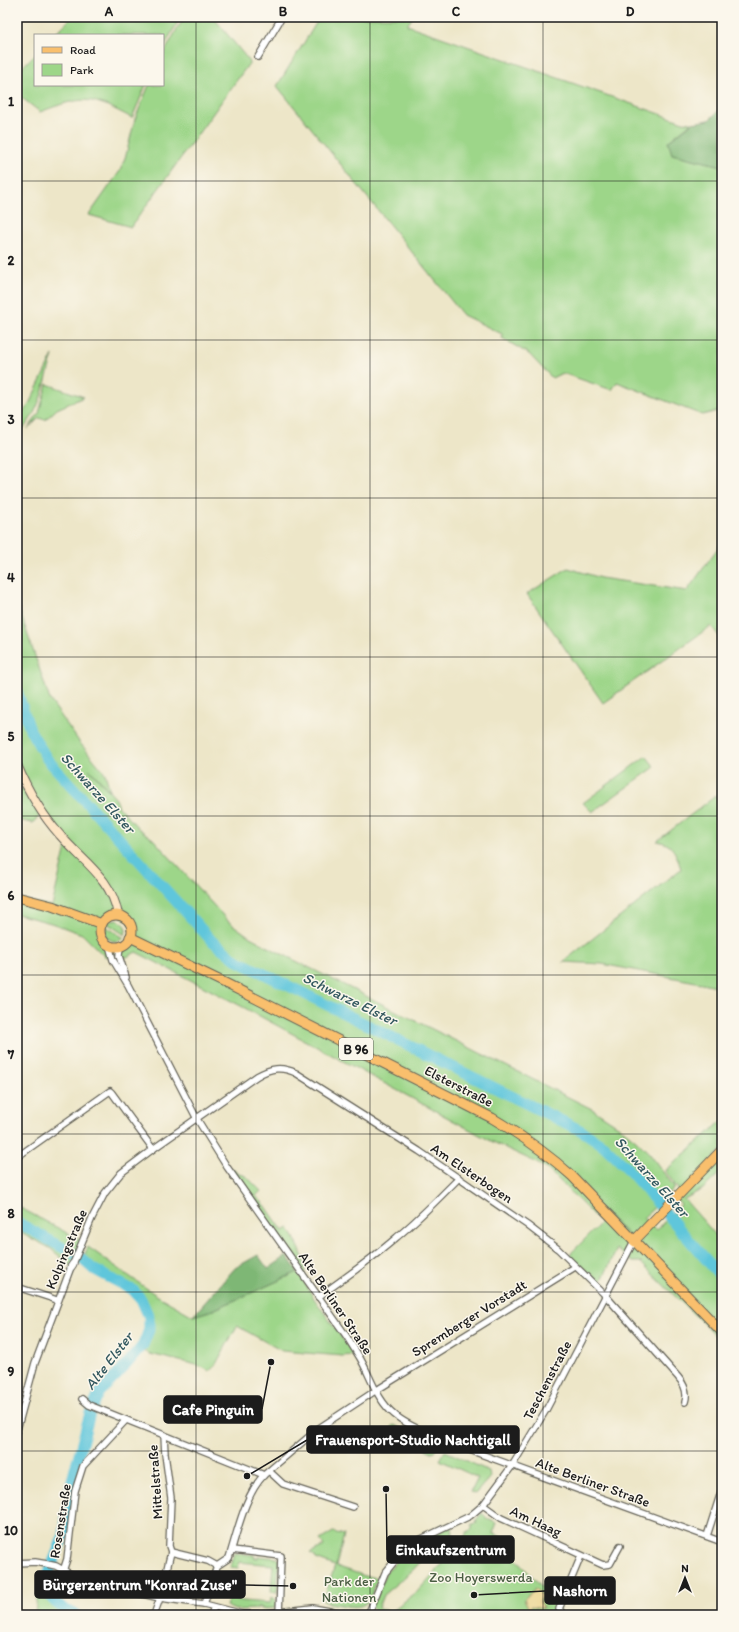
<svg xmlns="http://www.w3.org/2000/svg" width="739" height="1632" viewBox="0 0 739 1632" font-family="Itim,sans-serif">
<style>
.green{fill:#9dd689;stroke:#5c7952;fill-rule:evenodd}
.forest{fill:#7eb775;stroke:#4d6a48}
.sand{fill:#eeda9e;stroke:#857b5d}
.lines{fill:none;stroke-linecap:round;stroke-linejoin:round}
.river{stroke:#5fc6db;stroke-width:11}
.minor-casing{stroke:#656358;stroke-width:8}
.tertiary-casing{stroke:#656358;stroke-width:9}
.secondary-casing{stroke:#656358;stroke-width:10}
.primary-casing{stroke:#656358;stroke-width:11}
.minor{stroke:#fff;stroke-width:5.5}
.tertiary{stroke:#fff;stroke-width:7}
.secondary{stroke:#fde5c5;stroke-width:8}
.primary{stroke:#f9bf6d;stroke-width:9}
.grid{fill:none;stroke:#1c1c1c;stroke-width:1;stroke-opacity:0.55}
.labels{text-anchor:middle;stroke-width:3;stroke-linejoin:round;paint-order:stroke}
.shield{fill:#fbf7ec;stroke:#5f5e5a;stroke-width:1}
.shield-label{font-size:13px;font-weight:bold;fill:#1c1c1c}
.street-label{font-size:14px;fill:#1c1c1c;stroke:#fbf7ec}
.park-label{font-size:14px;fill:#495d42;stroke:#fbf7ec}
.water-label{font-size:15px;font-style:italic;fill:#33585f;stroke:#fbf7ec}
.leader{fill:none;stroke:#1c1c1c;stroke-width:1.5}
.callout-dot{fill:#1c1c1c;stroke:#fbf7ec;stroke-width:1.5}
.callout{fill:#1c1c1c;stroke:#1c1c1c;stroke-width:1.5}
.callout-label{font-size:15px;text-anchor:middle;font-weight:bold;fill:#fff}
.neatline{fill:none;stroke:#1c1c1c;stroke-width:1.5}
.grid-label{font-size:13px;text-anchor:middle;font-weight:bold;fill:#1c1c1c}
</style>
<rect width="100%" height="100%" fill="#fbf7ec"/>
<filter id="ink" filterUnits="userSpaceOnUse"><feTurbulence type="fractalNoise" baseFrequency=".025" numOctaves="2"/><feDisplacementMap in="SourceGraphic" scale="8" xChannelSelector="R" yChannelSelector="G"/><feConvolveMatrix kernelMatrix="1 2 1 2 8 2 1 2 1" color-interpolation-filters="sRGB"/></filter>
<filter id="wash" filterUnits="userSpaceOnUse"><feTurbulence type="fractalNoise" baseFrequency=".012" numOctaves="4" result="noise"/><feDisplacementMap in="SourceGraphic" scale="16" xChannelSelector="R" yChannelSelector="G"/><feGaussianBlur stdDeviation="0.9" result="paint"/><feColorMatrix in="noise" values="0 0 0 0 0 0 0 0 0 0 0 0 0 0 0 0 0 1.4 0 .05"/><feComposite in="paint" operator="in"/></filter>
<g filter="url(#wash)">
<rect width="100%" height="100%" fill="#ede6c8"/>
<!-- green -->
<g class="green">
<path d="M72 17H176L179 20 163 48V35H54Z"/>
<path d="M185 17H213L250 62 131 227 89 215 120 171 126 155 135 119 149 85H163V55L177 29Z"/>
<path d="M320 17H413L407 25 683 122 691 123 669 141 672 154 722 166V410L702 415 617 382 612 390 562 373 552 378 529 354 502 338V334L463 315 277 86Z"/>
<path d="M35 54V85H146L132 118C90 96 85 95 40 112L17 94V73Z"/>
<path d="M53 355C44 385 40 414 17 435V418L28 406Z"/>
<path d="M47 384 84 397 57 409 45 420 39 418 28 429 39 413Z"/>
<path d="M722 542V640L711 626 603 703 527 594 568 568 601 578 687 591Z"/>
<path d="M17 603 50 700 80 743 105 773 110 791 89 769 116 799 119 807 139 829 153 839 229 922 250 937 280 953 592 1109 621 1128 637 1141 649 1153 675 1188 643 1218 656 1230 681 1205 675 1198 722 1151V1171L703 1189 684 1199 722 1242V1332L634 1240 531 1143 635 1242 722 1333V1342L640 1262H633L617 1249 602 1280 599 1281 569 1255 601 1223 557 1178 547 1169 533 1161 491 1141 241 1006 136 952 125 958 104 956 82 934 51 923 17 914V898L52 906 67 843 112 892 42 813 33 823 17 820V790L27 789 17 764ZM113 915C124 915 136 925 131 937 118 965 80 928 113 915Z"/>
<path d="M646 756 655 767 592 812 583 803Z"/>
<path d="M722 791V987L602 964 563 962 681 869C676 854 674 844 657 841Z"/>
<path d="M117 919 124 924 126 930 125 935 107 923 111 920Z"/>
<path d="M105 926 124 938C117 943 110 942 105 935Z"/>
<path d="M722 1121V1149L680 1192 665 1171Z"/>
<path d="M229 1168 247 1177 261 1191 256 1196 265 1205 283 1231 289 1228C296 1242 308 1260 304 1276Z"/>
<path d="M17 1206 82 1241 71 1266 50 1248 17 1231Z"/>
<path d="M88 1247 156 1295 193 1316 213 1310 298 1272 315 1300 354 1355 342 1356 282 1351 237 1326 216 1364 210 1371 197 1365 150 1354 144 1351 143 1345 149 1330V1317L141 1299 133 1290 106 1276 83 1258Z"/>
<path d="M394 1425 437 1446 435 1451 432 1452 392 1432 394 1429 391 1428Z"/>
<path d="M445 1451 489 1471 490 1477 475 1494 471 1492 478 1478 440 1460Z"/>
<path d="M482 1513 486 1517 487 1519 497 1523 493 1533 509 1541 515 1549 514 1557 557 1603 559 1609 554 1613 555 1615H380L371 1607 386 1573 406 1550 452 1525 453 1535 447 1542 441 1539 413 1570 383 1595 378 1608 390 1612 417 1592 455 1550 456 1546 466 1535V1533H468L472 1528V1524L477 1523 476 1520Z"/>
<path d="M333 1532 344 1535 336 1566 365 1576 378 1578C369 1601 369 1611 341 1605 335 1604 328 1603 323 1601L335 1566 316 1559 315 1556 310 1553 324 1546 320 1540Z"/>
<path d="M234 1553 254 1555V1557L258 1558V1556L277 1558 279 1560 277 1592H271L273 1565 239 1562 238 1568 230 1567Z"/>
<path d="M44 1585 53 1604 72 1615 35 1614 38 1587Z"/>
<path d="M271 1597 274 1598 276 1600V1608L261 1609V1607H257V1609L235 1610 226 1606 229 1598 243 1601 270 1603Z"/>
</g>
<!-- forest -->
<g class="forest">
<path d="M722 107V166L672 154 668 142 692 123 709 120Z"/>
<path d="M258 1255 268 1269 287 1256 298 1272 213 1310 193 1316 235 1268Z"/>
</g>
<!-- sand -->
<path class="sand" d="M536 1588 543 1597 539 1600 544 1608 531 1606 529 1609 524 1599Z"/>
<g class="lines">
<!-- river -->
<g class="river">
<path d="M17 691 30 730 47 759 212 941 238 961 582 1131 603 1145 626 1167 722 1278"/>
<path d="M17 1222 81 1258 93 1269 133 1290 141 1299 149 1317V1330L143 1345 120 1372 100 1392 90 1413 70 1488 64 1535 45 1582C46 1600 62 1608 76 1615"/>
</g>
</g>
</g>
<g filter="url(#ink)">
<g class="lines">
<!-- minor casing -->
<g class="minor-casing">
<g id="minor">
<path d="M258 57 282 17"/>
<path d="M109 945 113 960 128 985 197 1119 227 1167 347 1337C351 1344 356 1351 360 1358 371 1377 377 1401 395 1415 409 1427 429 1433 445 1441L722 1542"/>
<path d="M120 946 119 956 126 977"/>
<path d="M17 1157 110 1091 112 1093 153 1149"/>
<path d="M73 1264 92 1218 105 1193 121 1173 153 1149 257 1076C271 1068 281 1066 296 1073L419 1151 527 1225 558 1249 605 1295 678 1377C684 1384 688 1393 685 1402"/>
<path d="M17 1287 57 1300"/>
<path d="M318 1297C345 1278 372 1259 397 1237 419 1219 439 1198 459 1178"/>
<path d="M82 1399 89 1405 264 1475"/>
<path d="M17 1430 35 1363 71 1267"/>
<path d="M164 1435 165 1454 171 1498 169 1546 171 1552"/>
<path d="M269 1471 283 1484 353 1507"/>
<path d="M483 1505 501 1518 603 1565 610 1564 620 1546"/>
<path d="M707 1536 721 1492"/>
<path d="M232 1550 281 1556 279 1615"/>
<path d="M17 1563 35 1562 47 1564 56 1566 81 1580 160 1598 204 1604 243 1614H259L313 1608 351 1615"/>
<path d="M63 1571 67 1559 75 1491 83 1466 126 1420"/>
<path d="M204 1604 217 1566 229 1558C237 1533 245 1494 264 1475L319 1428 372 1393 575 1267"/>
<path d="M154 1615 160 1598 171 1552 208 1561 217 1566"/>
<path d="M211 1615 214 1607"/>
<path d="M368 1615 385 1573 398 1557 419 1540 470 1516 483 1505 512 1466 546 1410 634 1241"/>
<path d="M564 1615 559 1609 581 1556"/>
</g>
</g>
<!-- tertiary casing -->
<g class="tertiary-casing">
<path id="tertiary" d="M71 1267 73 1264"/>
</g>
<!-- secondary casing -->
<g class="secondary-casing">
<path id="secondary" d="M17 765C28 791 41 814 60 835 83 862 112 878 118 915"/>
</g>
<!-- primary casing -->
<g class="primary-casing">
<g id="primary">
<path d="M17 897 52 906 102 924"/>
<circle cx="116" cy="931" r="16"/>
<path d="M130 937 227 984 492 1118C521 1135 547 1153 572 1176L722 1332"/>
<path d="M634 1241 722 1150"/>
</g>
</g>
<!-- minor -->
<use href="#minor" class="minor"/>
<!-- tertiary -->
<use href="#tertiary" class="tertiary"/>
<!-- secondary -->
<use href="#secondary" class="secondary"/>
<!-- primary -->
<use href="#primary" class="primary"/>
</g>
</g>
<!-- grid -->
<path class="grid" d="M196 17V1615M370 17V1615M543 17V1615M17 181H722M17 340H722M17 498H722M17 657H722M17 816H722M17 975H722M17 1134H722M17 1292H722M17 1451H722"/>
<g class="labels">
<!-- shield labels -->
<rect class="shield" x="339" y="1038" width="34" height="22" rx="3"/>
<g class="shield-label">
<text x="356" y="1054">B 96</text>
</g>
<!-- street labels -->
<g class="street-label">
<text transform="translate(459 1086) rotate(27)" y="5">Elsterstraße</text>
<text transform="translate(472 1173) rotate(34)" y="5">Am Elsterbogen</text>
<text transform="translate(66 1249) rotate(-67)" y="5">Kolpingstraße</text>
<text transform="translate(336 1303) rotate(56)" y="5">Alte Berliner Straße</text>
<text transform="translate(469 1318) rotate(-32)" y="5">Spremberger Vorstadt</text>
<text transform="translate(547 1380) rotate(-62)" y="5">Teschenstraße</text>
<text transform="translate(155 1482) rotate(-94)" y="5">Mittelstraße</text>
<text transform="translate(593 1482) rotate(20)" y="5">Alte Berliner Straße</text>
<text transform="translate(60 1521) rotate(-81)" y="5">Rosenstraße</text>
<text transform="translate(536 1521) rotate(25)" y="5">Am Haag</text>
</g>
<!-- park labels -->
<g class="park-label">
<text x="481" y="1582">Zoo Hoyerswerda</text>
<text x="349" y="1586">Park der<tspan x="349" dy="16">Nationen</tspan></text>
</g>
<!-- water labels -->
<g class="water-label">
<text transform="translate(98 793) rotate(48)" y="5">Schwarze Elster</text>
<text transform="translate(350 999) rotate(26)" y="5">Schwarze Elster</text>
<text transform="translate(652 1177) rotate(48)" y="5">Schwarze Elster</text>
<text transform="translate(109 1361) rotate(-52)" y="5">Alte Elster</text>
</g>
</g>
<!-- callouts -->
<path class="leader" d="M271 1362L262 1409M247 1476L307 1440M386 1489L387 1550M293 1586L245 1585M474 1595L545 1591"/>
<g class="callout-dot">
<circle cx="271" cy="1362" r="4"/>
<circle cx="247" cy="1476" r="4"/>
<circle cx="386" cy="1489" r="4"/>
<circle cx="293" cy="1586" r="4"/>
<circle cx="474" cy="1595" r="4"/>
</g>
<g class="callout">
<rect x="164" y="1396" width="98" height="27" rx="4"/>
<rect x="307" y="1426" width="212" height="27" rx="4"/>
<rect x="387" y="1536" width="127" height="27" rx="4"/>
<rect x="35" y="1571" width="210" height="27" rx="4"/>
<rect x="545" y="1577" width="70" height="27" rx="4"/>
</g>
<g class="callout-label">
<text x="213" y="1415">Cafe Pinguin</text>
<text x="413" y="1445">Frauensport-Studio Nachtigall</text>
<text x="451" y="1555">Einkaufszentrum</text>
<text x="140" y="1590">Bürgerzentrum "Konrad Zuse"</text>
<text x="580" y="1596">Nashorn</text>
</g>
<!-- margin -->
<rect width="739" height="1632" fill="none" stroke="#fbf7ec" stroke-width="44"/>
<!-- legend -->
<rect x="34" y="34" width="130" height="52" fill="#fbf7ec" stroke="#a29f99"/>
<rect x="42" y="47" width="20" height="6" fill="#f9bf6d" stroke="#a29f99"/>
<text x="70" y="54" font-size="12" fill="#1c1c1c">Road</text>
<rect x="42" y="64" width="20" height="12" fill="#9dd689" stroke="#a29f99"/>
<text x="70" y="74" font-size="12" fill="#1c1c1c">Park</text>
<!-- north arrow -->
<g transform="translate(685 1578)" stroke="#fbf7ec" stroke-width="3" paint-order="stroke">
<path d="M0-3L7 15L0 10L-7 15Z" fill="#1c1c1c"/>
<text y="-6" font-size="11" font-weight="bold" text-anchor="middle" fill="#1c1c1c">N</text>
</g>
<rect x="22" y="22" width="695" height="1588" class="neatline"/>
<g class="grid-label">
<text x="109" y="16">A</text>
<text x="283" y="16">B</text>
<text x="456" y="16">C</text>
<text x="630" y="16">D</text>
<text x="11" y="106">1</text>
<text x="11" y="265">2</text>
<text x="11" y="424">3</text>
<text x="11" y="582">4</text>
<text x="11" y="741">5</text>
<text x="11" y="900">6</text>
<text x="11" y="1059">7</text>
<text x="11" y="1218">8</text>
<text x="11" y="1376">9</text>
<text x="11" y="1535">10</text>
</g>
</svg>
